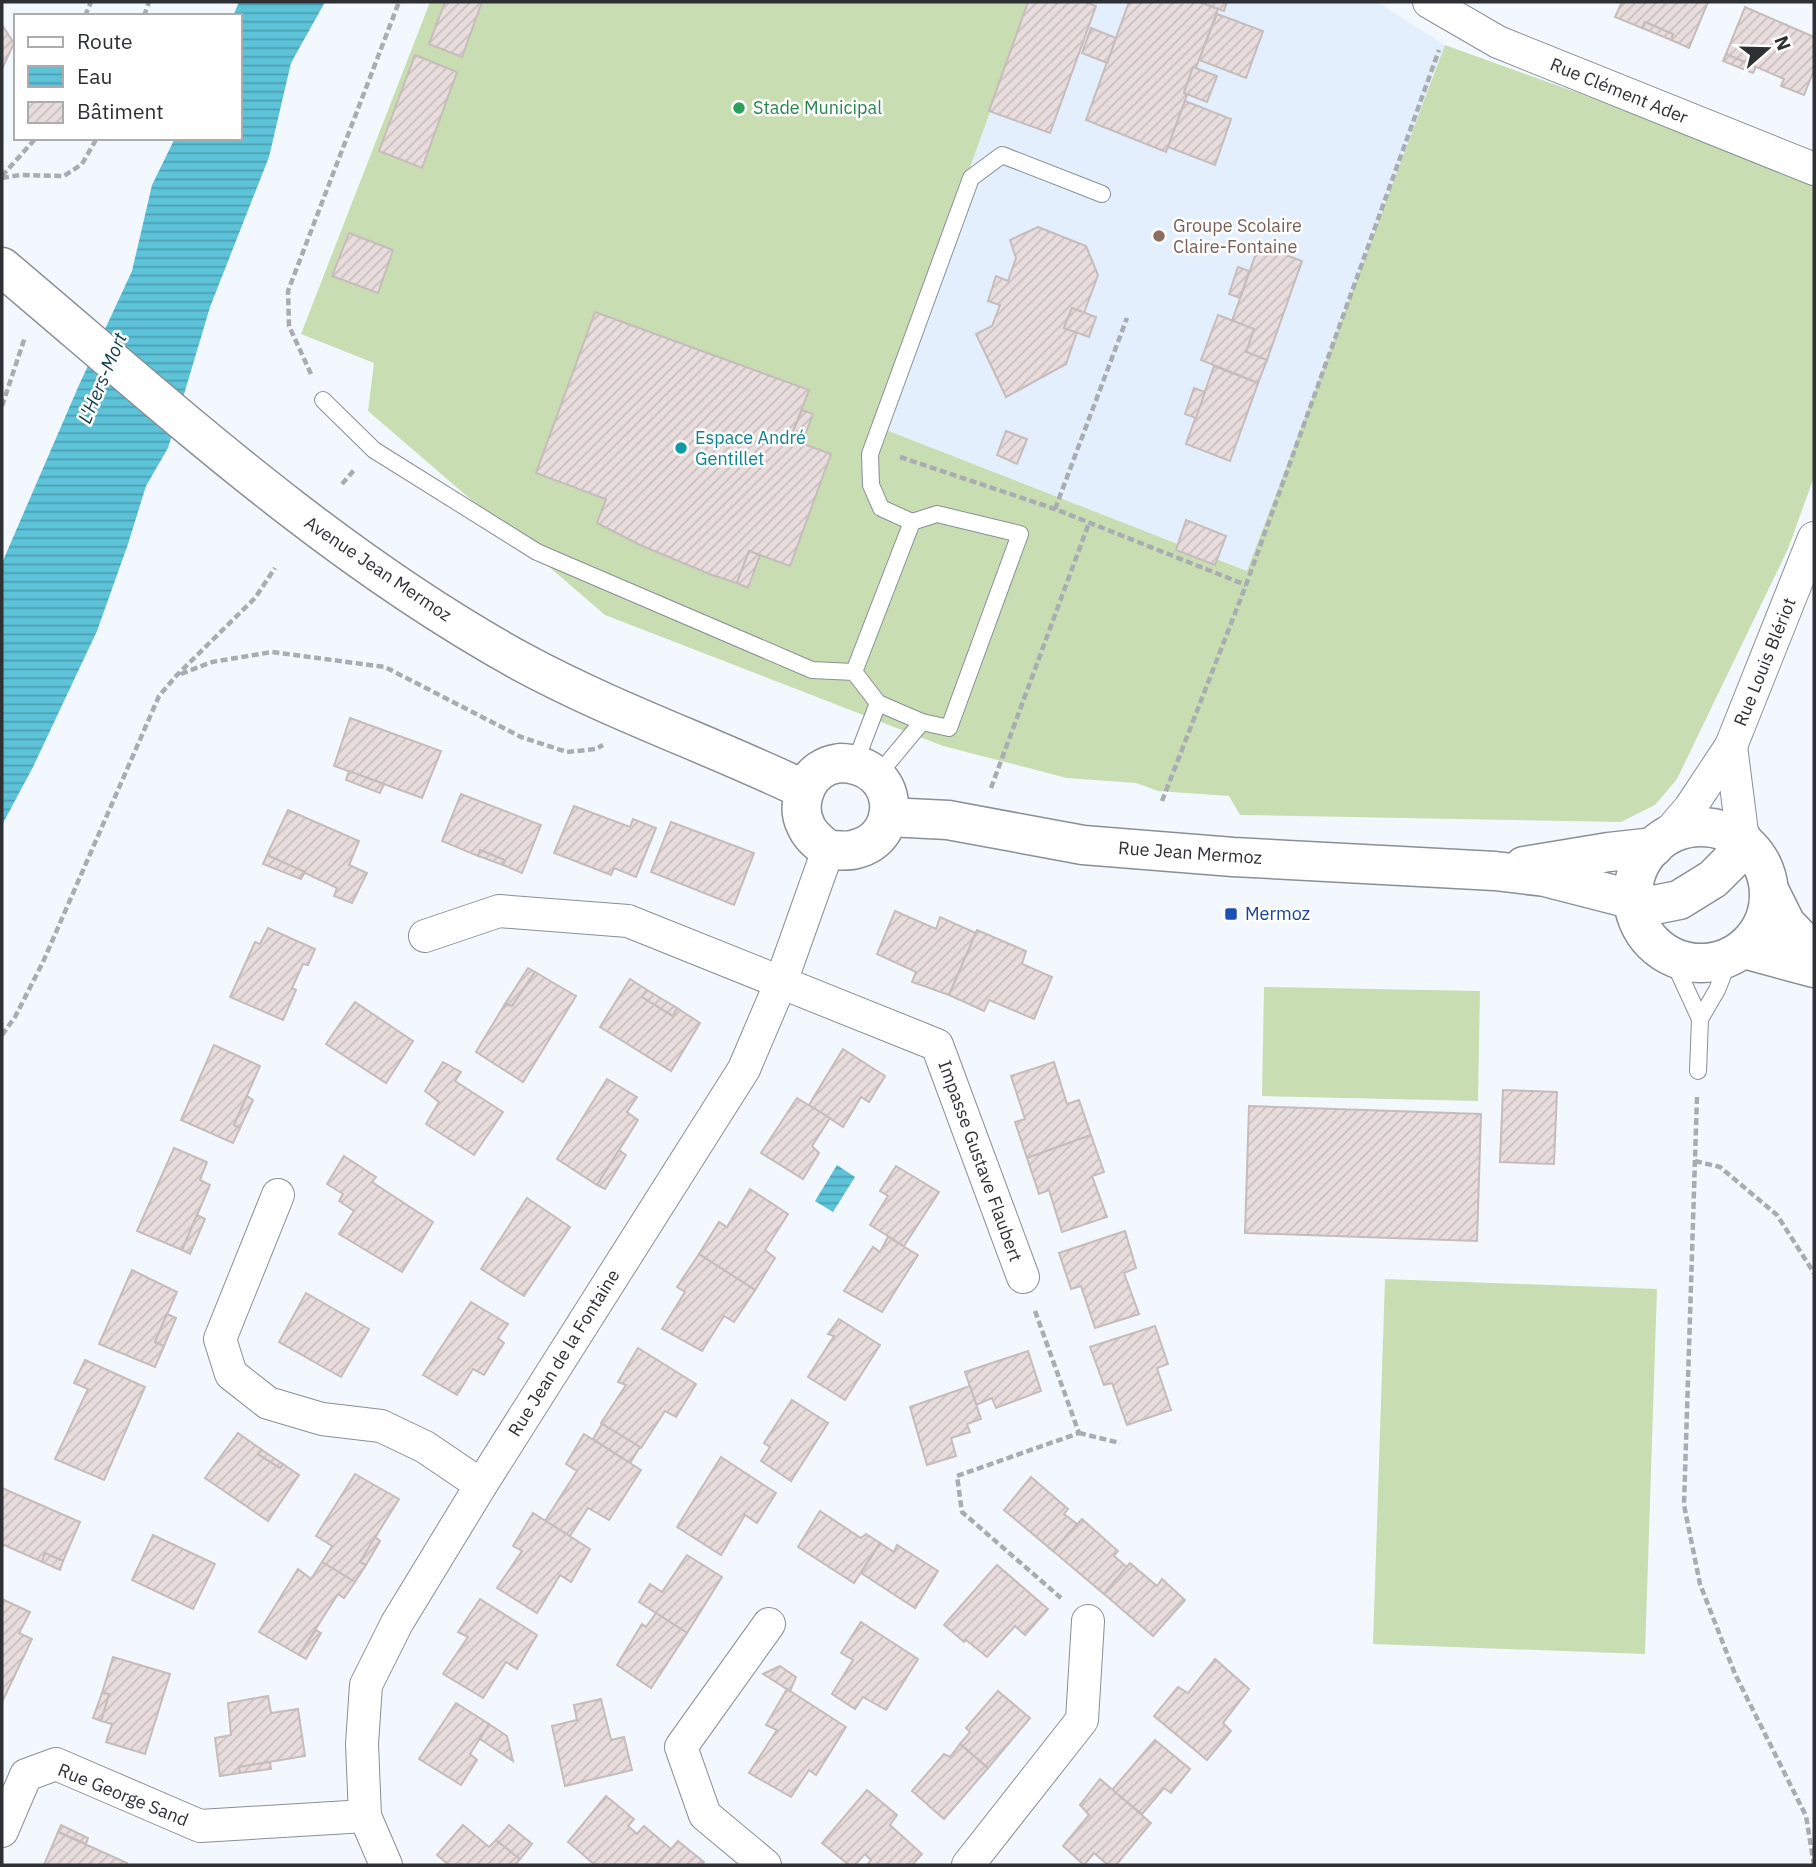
<svg xmlns="http://www.w3.org/2000/svg" width="1816" height="1867" viewBox="0 0 1816 1867" font-family="'IBM Plex Sans',sans-serif">
<style>
.built{fill:#e3effc}
.pitch{fill:#c9ddb2}
.water{fill:url(#water-rules)}
.building{fill:url(#building-hatch);stroke:#c6bcbb;stroke-width:2}
.lines{fill:none;stroke-linecap:round;stroke-linejoin:round}
.service-casing{stroke:#898f95;stroke-width:18}
.minor-casing{stroke:#898f95;stroke-width:34}
.tertiary-casing{stroke:#898f95;stroke-width:41}
.path{stroke:#a9adb2;stroke-width:4.5;stroke-dasharray:7 3.5;stroke-linecap:butt}
.service{stroke:#fff;stroke-width:16}
.minor{stroke:#fff;stroke-width:32}
.tertiary{stroke:#fff;stroke-width:38}
.leisure-dot{fill:#2e9e5b;stroke:#fff;stroke-width:2.5}
.education-dot{fill:#8d6e63;stroke:#fff;stroke-width:2.5}
.culture-dot{fill:#0f9aa8;stroke:#fff;stroke-width:2.5}
.transit-dot{fill:#1a4fb4;stroke:#fff;stroke-width:2.5}
.labels{text-anchor:middle;stroke-width:5;stroke-linejoin:round;paint-order:stroke}
.street-label{font-size:18px;fill:#2e3033;stroke:#fff}
.leisure-label{font-size:18px;fill:#27864d;stroke:#fff;text-anchor:start}
.education-label{font-size:18px;fill:#785e54;stroke:#fff;text-anchor:start}
.culture-label{font-size:18px;fill:#0d838f;stroke:#fff;text-anchor:start}
.transit-label{font-size:18px;fill:#164399;stroke:#fff;text-anchor:start}
.water-label{font-size:19px;font-style:italic;fill:#0e3d47;stroke:#fff}
</style>
<defs>
<pattern id="water-rules" width="6" height="5" patternUnits="userSpaceOnUse" patternTransform="scale(1.75)"><rect width="6" height="5" fill="#5dc3d9"/><path d="M0 2.5h6" fill="none" stroke="#4d9fb1"/></pattern>
<pattern id="building-hatch" width="6" height="6" patternUnits="userSpaceOnUse" patternTransform="scale(1.75)"><rect width="6" height="6" fill="#e8dddc"/><path d="M-1 1l2-2M0 6l6-6M5 7l2-2" fill="none" stroke="#c7bebd"/></pattern>
</defs>
<rect width="100%" height="100%" fill="#f3f8fe"/>
<!-- built -->
<path class="built" d="M1030 2H1377L1445 45 1248 571 876 426Z"/>
<!-- pitch -->
<g class="pitch">
<path d="M430 2H1030L876 426 1247 571 1445 45 1584 95 1814 186V477L1788 549 1677 779 1655 805 1621 822 1240 815 1229 796 1158 791 1136 783 1067 778 943 746 605 615 368 411 374 363 301 334Z"/>
<path d="M1264 987 1480 991 1478 1101 1262 1096Z"/>
<path d="M1385 1279 1657 1289 1645 1654 1373 1644Z"/>
</g>
<!-- water -->
<g class="water">
<path d="M239 2H325L291 63 269 157 210 307 168 448 146 486 128 544 97 631 33 767 2 825V563L79 385 132 271 152 185 175 138H240V16H233Z"/>
<path d="M837 1165 855 1177 833 1212 815 1201Z"/>
</g>
<!-- building -->
<g class="building">
<path d="M445 2H482L462 57 429 44Z"/>
<path d="M1028 2H1085L1096 6 1050 133 989 111Z"/>
<path d="M1129 2H1200L1218 9 1196 68 1193 67 1184 93 1187 95 1166 152 1086 120Z"/>
<path d="M1200 2H1227L1224 11Z"/>
<path d="M1622 2H1708L1689 48 1671 40 1673 34 1645 22 1642 28 1615 17Z"/>
<path d="M1745 7 1814 37V70L1804 95 1781 86 1784 79 1726 54Z"/>
<path d="M1217 14 1263 31 1246 78 1199 60Z"/>
<path d="M1645 22 1673 34 1671 40 1642 28Z"/>
<path d="M2 25 14 43 2 69Z"/>
<path d="M1091 28 1116 38 1107 63 1082 53Z"/>
<path d="M1726 54 1756 67 1753 73 1723 61Z"/>
<path d="M415 55 457 72 422 168 379 151Z"/>
<path d="M1193 67 1217 76 1207 102 1184 93Z"/>
<path d="M1185 101 1231 119 1215 165 1168 147Z"/>
<path d="M1038 227 1086 246 1098 275 1084 313 1072 308 1064 328 1077 332 1066 364 1006 397 976 334 992 326 1000 305 988 301 996 276 1008 281 1016 258 1010 240Z"/>
<path d="M349 233 393 250 378 293 332 276Z"/>
<path d="M1259 245 1302 261 1267 360 1246 352 1254 329 1232 321Z"/>
<path d="M1238 267 1249 271 1240 298 1229 294Z"/>
<path d="M1072 308 1096 317 1089 337 1064 328Z"/>
<path d="M595 312 809 390 790 439 831 454 790 566 749 551 737 583 712 575 640 545 597 523 606 499 536 473Z"/>
<path d="M1218 315 1254 329 1246 352 1267 360 1258 383 1201 360Z"/>
<path d="M1214 366 1258 383 1230 461 1186 444Z"/>
<path d="M1194 388 1205 392 1196 418 1185 414Z"/>
<path d="M802 410 813 414 802 443 790 439Z"/>
<path d="M1006 431 1027 439 1017 464 997 455Z"/>
<path d="M1186 520 1226 536 1215 565 1176 550Z"/>
<path d="M749 551 760 555 748 588 737 583Z"/>
<path d="M350 718 441 751 422 798 334 766Z"/>
<path d="M349 771 384 784 380 793 346 780Z"/>
<path d="M461 794 541 825 522 873 503 865 505 860 480 850 478 856 442 841Z"/>
<path d="M574 806 630 827 633 819 656 828 636 877 614 868 611 875 554 853Z"/>
<path d="M288 810 359 841 349 865 367 873 352 903 334 896 337 888 267 855Z"/>
<path d="M671 822 754 853 734 905 651 872Z"/>
<path d="M480 850 505 860 503 865 478 856Z"/>
<path d="M267 855 305 872 301 879 263 864Z"/>
<path d="M895 911 936 929 940 917 976 933 949 995 912 982 916 972 877 954Z"/>
<path d="M268 928 315 949 308 965 303 964 292 988 296 990 283 1020 230 997 255 942 260 944Z"/>
<path d="M977 930 1026 951 1022 964 1052 977 1034 1019 989 1000 984 1011 949 995Z"/>
<path d="M528 968 535 972 512 1006 505 1004Z"/>
<path d="M535 972 576 996 523 1082 476 1052 505 1004 512 1006Z"/>
<path d="M630 979 647 990 642 997 673 1016 677 1008 700 1023 671 1071 600 1027Z"/>
<path d="M647 990 677 1008 673 1016 642 997Z"/>
<path d="M355 1002 413 1041 386 1083 326 1044Z"/>
<path d="M214 1045 260 1066 234 1125 240 1128 233 1143 181 1120Z"/>
<path d="M843 1049 885 1076 869 1102 861 1097 843 1127 809 1105Z"/>
<path d="M443 1062 461 1072 455 1081 503 1112 474 1155 426 1124 439 1102 425 1091Z"/>
<path d="M1054 1062 1067 1104 1079 1100 1091 1135 1027 1158 1015 1122 1025 1119 1011 1076Z"/>
<path d="M607 1079 637 1097 627 1112 638 1120 597 1185 557 1159Z"/>
<path d="M1503 1090 1557 1092 1554 1164 1500 1162Z"/>
<path d="M247 1096 253 1100 240 1128 234 1125Z"/>
<path d="M797 1098 830 1118 812 1146 819 1153 803 1179 761 1153Z"/>
<path d="M1249 1106 1481 1114 1477 1241 1245 1233Z"/>
<path d="M1091 1135 1104 1172 1092 1176 1107 1217 1062 1232 1049 1190 1039 1194 1027 1158Z"/>
<path d="M174 1148 207 1162 200 1180 210 1185 182 1250 137 1231Z"/>
<path d="M619 1150 626 1155 605 1189 597 1185Z"/>
<path d="M344 1156 376 1177 372 1182 433 1222 402 1272 339 1234 354 1211 339 1201 343 1194 327 1184Z"/>
<path d="M896 1166 939 1192 904 1246 870 1225 888 1196 880 1191Z"/>
<path d="M750 1189 788 1214 765 1250 775 1258 755 1290 699 1254 719 1222 727 1227Z"/>
<path d="M527 1198 570 1227 524 1296 481 1269Z"/>
<path d="M197 1215 205 1219 190 1254 182 1250Z"/>
<path d="M1125 1231 1136 1268 1124 1273 1139 1314 1095 1328 1081 1286 1071 1289 1059 1253Z"/>
<path d="M888 1237 918 1255 882 1312 844 1291 873 1247 880 1252Z"/>
<path d="M699 1254 755 1290 734 1322 724 1316 702 1351 662 1329 685 1292 677 1287Z"/>
<path d="M132 1270 177 1292 155 1342 164 1346 155 1367 99 1344Z"/>
<path d="M306 1293 369 1329 341 1377 279 1342Z"/>
<path d="M471 1302 508 1324 498 1338 504 1343 484 1375 473 1369 457 1395 423 1375Z"/>
<path d="M167 1314 176 1318 164 1346 155 1342Z"/>
<path d="M839 1319 880 1345 845 1400 808 1377 834 1336 828 1334Z"/>
<path d="M1155 1326 1168 1364 1157 1368 1171 1410 1127 1425 1112 1383 1104 1385 1090 1347Z"/>
<path d="M638 1348 696 1384 676 1417 665 1411 641 1448 601 1423 626 1385 618 1382Z"/>
<path d="M1028 1351 1041 1391 996 1408 992 1398 976 1405 965 1372Z"/>
<path d="M85 1360 145 1387 104 1480 55 1459 88 1389 74 1383Z"/>
<path d="M970 1386 981 1419 967 1424 970 1432 951 1438 956 1456 927 1465 910 1407Z"/>
<path d="M792 1400 828 1423 791 1481 761 1461 770 1447 764 1443Z"/>
<path d="M602 1424 640 1447 630 1463 593 1439Z"/>
<path d="M238 1433 262 1450 258 1454 280 1468 283 1464 299 1475 268 1521 205 1478Z"/>
<path d="M584 1434 641 1470 609 1520 588 1508 570 1536 545 1521 577 1471 566 1464Z"/>
<path d="M262 1450 283 1464 280 1468 258 1454Z"/>
<path d="M721 1457 776 1493 757 1523 745 1515 721 1555 677 1527Z"/>
<path d="M355 1474 399 1499 360 1562 366 1565 355 1582 322 1562 332 1546 316 1536Z"/>
<path d="M1031 1477 1068 1509 1064 1514 1077 1524 1053 1551 1004 1510Z"/>
<path d="M2 1488 80 1522 63 1561 45 1553 42 1562 2 1544Z"/>
<path d="M820 1511 861 1538 866 1534 880 1543 854 1583 798 1547Z"/>
<path d="M533 1513 590 1549 571 1582 560 1575 537 1613 497 1588 522 1551 513 1546Z"/>
<path d="M1082 1519 1118 1551 1114 1556 1127 1567 1104 1594 1053 1551Z"/>
<path d="M153 1535 215 1564 193 1609 132 1580Z"/>
<path d="M375 1537 380 1541 366 1565 360 1562Z"/>
<path d="M880 1543 894 1552 897 1545 938 1571 915 1608 861 1573Z"/>
<path d="M45 1553 63 1561 60 1570 42 1562Z"/>
<path d="M687 1555 722 1577 687 1633 639 1602 650 1584 662 1592Z"/>
<path d="M322 1562 355 1582 344 1598 338 1594 299 1655 259 1632 298 1569 311 1579Z"/>
<path d="M1130 1563 1157 1586 1162 1579 1185 1600 1153 1636 1104 1594Z"/>
<path d="M997 1565 1048 1609 1025 1635 1015 1626 987 1657 966 1640 964 1642 944 1625Z"/>
<path d="M2 1599 30 1612 19 1633 32 1639 2 1702Z"/>
<path d="M480 1599 537 1635 517 1669 506 1662 483 1698 443 1674 468 1637 458 1632Z"/>
<path d="M656 1613 687 1633 651 1688 617 1665 642 1624 646 1627Z"/>
<path d="M861 1622 918 1659 886 1710 863 1697 855 1709 832 1694 853 1660 841 1653Z"/>
<path d="M316 1630 321 1633 306 1659 299 1655Z"/>
<path d="M113 1657 170 1674 145 1754 106 1742 112 1724 101 1721 109 1694 102 1693Z"/>
<path d="M1215 1659 1249 1689 1223 1723 1231 1731 1207 1760 1154 1716 1178 1687 1188 1693Z"/>
<path d="M780 1666 796 1677 790 1691 763 1674Z"/>
<path d="M787 1689 846 1727 816 1775 809 1770 791 1797 749 1773 777 1730 766 1725Z"/>
<path d="M998 1691 1030 1718 988 1768 960 1744 970 1732 966 1728Z"/>
<path d="M102 1693 109 1694 101 1721 93 1718Z"/>
<path d="M268 1696 271 1713 298 1709 305 1756 239 1767 240 1773 220 1776 215 1738 231 1735 228 1703Z"/>
<path d="M601 1699 611 1740 624 1737 632 1770 565 1786 552 1726 577 1720 574 1705Z"/>
<path d="M456 1703 489 1724 470 1754 477 1760 461 1785 419 1759Z"/>
<path d="M489 1724 507 1736 513 1761 480 1739Z"/>
<path d="M1155 1740 1190 1769 1171 1793 1164 1788 1142 1814 1112 1790Z"/>
<path d="M960 1744 988 1768 944 1819 912 1791 944 1754 950 1757Z"/>
<path d="M270 1762 271 1769 240 1773 239 1767Z"/>
<path d="M1100 1779 1151 1823 1116 1865H1108L1094 1853 1084 1865 1063 1846 1089 1815 1080 1805Z"/>
<path d="M867 1790 897 1815 890 1825 922 1854 912 1865H867L871 1860 865 1854 855 1865H849L822 1843Z"/>
<path d="M606 1796 634 1819 628 1826 637 1834 644 1826 671 1849 657 1865H595L568 1842Z"/>
<path d="M61 1825 88 1838 86 1844 58 1832Z"/>
<path d="M463 1825 489 1847 496 1840 520 1859 515 1865H449L437 1855Z"/>
<path d="M509 1825 532 1844 520 1859 496 1840Z"/>
<path d="M58 1832 127 1863 126 1865H44Z"/>
<path d="M678 1841 704 1862 701 1865H657Z"/>
</g>
<g class="lines">
<!-- service casing -->
<g class="service-casing">
<g id="service">
<path d="M323 400 374 450 537 552 812 670 854 672 878 703 855 763"/>
<path d="M912 522 881 508 871 485 870 454 971 178 1002 155 1102 194"/>
<path d="M854 672 912 522 937 514 1020 534 949 728 922 722 877 776"/>
<path d="M878 703 922 722"/>
<path d="M1671 956 1700 1019 1698 1071"/>
<path d="M1700 1019 1717 990 1730 957"/>
</g>
</g>
<!-- minor casing -->
<g class="minor-casing">
<g id="minor">
<path d="M1429 2 1498 42 1814 169"/>
<path d="M1731 746 1743 840"/>
<path d="M1665 837 1690 808 1731 746 1814 538"/>
<path d="M425 936 499 911 628 921 937 1045 1023 1277"/>
<path d="M278 1195 220 1339 231 1374 268 1403 322 1419 381 1426 425 1447 481 1485"/>
<path d="M2 1831 26 1775 56 1764 200 1826 365 1816"/>
<path d="M386 1865 365 1816 362 1744 366 1685 397 1623 481 1485 744 1069 781 982 828 850"/>
<path d="M765 1865 705 1815 681 1747 769 1624"/>
<path d="M968 1865 1082 1720 1088 1621"/>
</g>
</g>
<!-- tertiary casing -->
<g class="tertiary-casing">
<g id="tertiary">
<path d="M2 267C168 407 328 555 520 661 612 711 711 745 805 790"/>
<path d="M840 763C901 764 904 837 856 849 848 852 837 850 828 850 820 843 810 836 806 826 796 807 804 778 824 768 828 765 835 764 840 763Z"/>
<path d="M888 817 948 820 1083 845 1233 857 1495 871 1545 877 1654 905 1679 900 1713 879 1730 862 1743 840"/>
<circle cx="1701" cy="895" r="68"/>
<path d="M1524 866 1609 852 1654 847"/>
<path d="M1770 892 1786 924 1814 953"/>
<path d="M1744 949 1814 968"/>
</g>
</g>
<!-- path -->
<g class="path">
<path d="M85 16 91 2"/>
<path d="M144 16 149 2"/>
<path d="M2 176 36 138"/>
<path d="M2 178 20 175 64 176 82 164 97 138"/>
<path d="M311 374 289 326 288 291 399 2"/>
<path d="M2 406 25 337"/>
<path d="M900 457 1055 509 1246 585"/>
<path d="M342 484 355 469"/>
<path d="M1055 509 1127 318"/>
<path d="M181 674 212 662 272 652 385 667 521 737 567 752 596 749 603 745"/>
<path d="M991 788 1089 523"/>
<path d="M1162 801 1246 585 1439 50"/>
<path d="M2 1035 15 1017 43 962 159 696 177 675 255 598 275 568"/>
<path d="M1697 1097 1684 1505 1700 1584 1735 1674 1806 1816 1814 1865"/>
<path d="M1695 1161 1720 1167 1777 1215 1814 1273"/>
<path d="M1035 1311 1079 1433 957 1476 962 1512 1061 1598"/>
<path d="M1079 1433 1120 1443"/>
</g>
<!-- service -->
<use href="#service" class="service"/>
<!-- minor -->
<use href="#minor" class="minor"/>
<!-- tertiary -->
<use href="#tertiary" class="tertiary"/>
</g>
<!-- markers -->
<circle class="leisure-dot" cx="739" cy="108" r="7"/>
<circle class="education-dot" cx="1159" cy="236" r="7"/>
<circle class="culture-dot" cx="681" cy="448" r="7"/>
<rect class="transit-dot" x="1224" y="907" width="14" height="14" rx="3.5"/>
<g class="labels">
<!-- street labels -->
<g class="street-label">
<text transform="translate(1619 91) rotate(22)" y="6">Rue Clément Ader</text>
<text transform="translate(378 569) rotate(34)" y="6">Avenue Jean Mermoz</text>
<text transform="translate(1765 662) rotate(-68)" y="6">Rue Louis Blériot</text>
<text transform="translate(1190 853) rotate(4)" y="6">Rue Jean Mermoz</text>
<text transform="translate(980 1161) rotate(70)" y="6">Impasse Gustave Flaubert</text>
<text transform="translate(564 1353) rotate(-58)" y="6">Rue Jean de la Fontaine</text>
<text transform="translate(123 1795) rotate(22)" y="6">Rue George Sand</text>
</g>
<!-- leisure labels -->
<g class="leisure-label">
<text x="753" y="114">Stade Municipal</text>
</g>
<!-- education labels -->
<g class="education-label">
<text x="1173" y="232">Groupe Scolaire<tspan x="1173" dy="21">Claire-Fontaine</tspan></text>
</g>
<!-- culture labels -->
<g class="culture-label">
<text x="695" y="444">Espace André<tspan x="695" dy="21">Gentillet</tspan></text>
</g>
<!-- transit labels -->
<g class="transit-label">
<text x="1245" y="920">Mermoz</text>
</g>
<!-- water labels -->
<g class="water-label">
<text transform="translate(102 378) rotate(-67)" y="7">L'Hers-Mort</text>
</g>
</g>
<!-- border -->
<rect width="1816" height="1867" fill="none" stroke="#2e3033" stroke-width="7"/>
<!-- legend -->
<rect x="14" y="14" width="228" height="126" fill="#ffffff" stroke="#abacad" stroke-width="2"/>
<rect x="28" y="37" width="35" height="10" fill="#ffffff" stroke="#abacad" stroke-width="2"/>
<text x="77" y="49" font-size="21" fill="#2e3033">Route</text>
<rect x="28" y="66" width="35" height="21" fill="url(#water-rules)" stroke="#abacad" stroke-width="2"/>
<text x="77" y="84" font-size="21" fill="#2e3033">Eau</text>
<rect x="28" y="102" width="35" height="21" fill="url(#building-hatch)" stroke="#abacad" stroke-width="2"/>
<text x="77" y="119" font-size="21" fill="#2e3033">Bâtiment</text>
<!-- north arrow -->
<g transform="translate(1767 49) rotate(70)" stroke="#ffffff" stroke-width="5" paint-order="stroke">
<path d="M0-5L12 26L0 18L-12 26Z" fill="#2e3033"/>
<text y="-10" font-size="19" font-weight="bold" text-anchor="middle" fill="#2e3033">N</text>
</g>
</svg>
